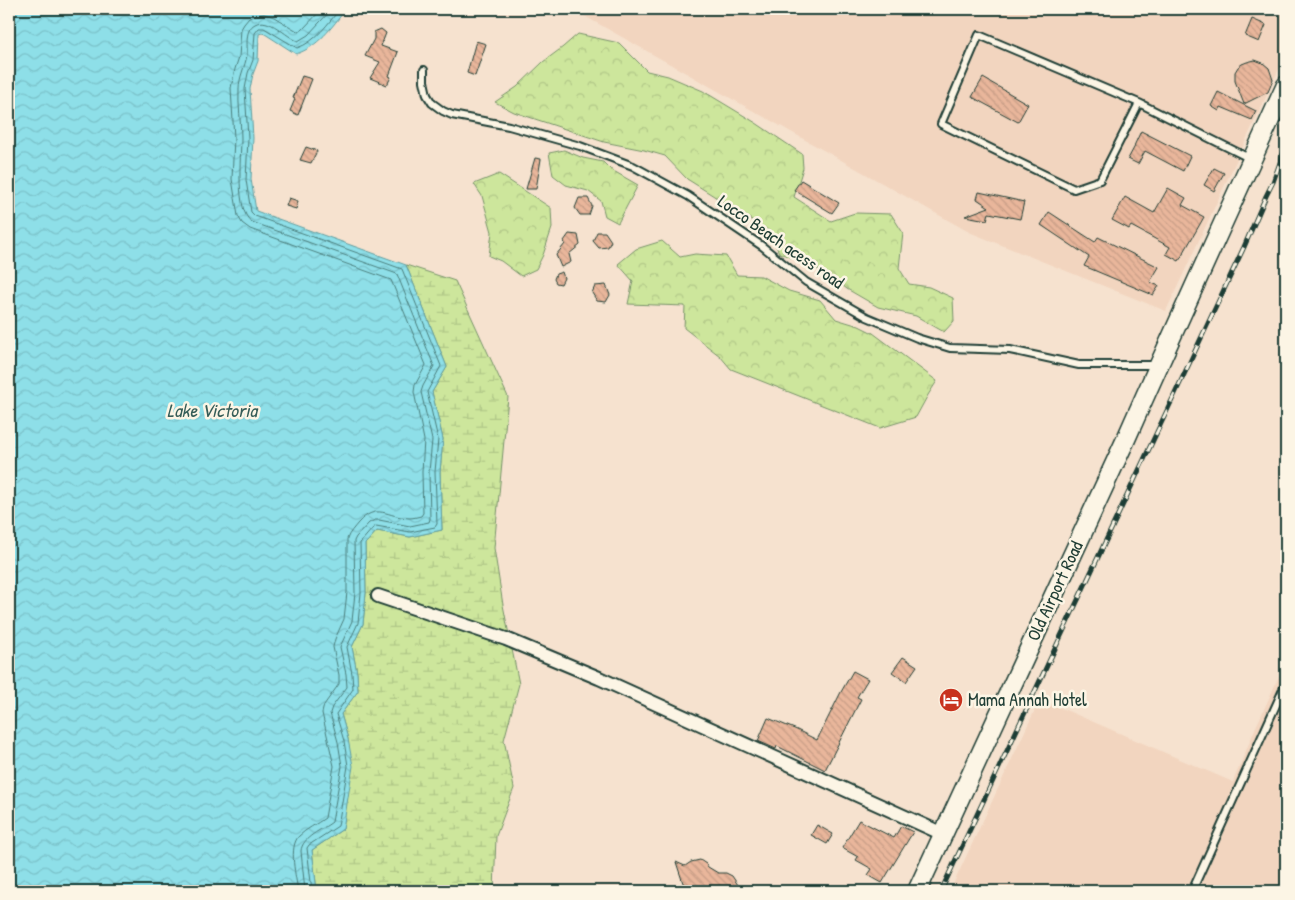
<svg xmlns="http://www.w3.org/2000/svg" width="1295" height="900" viewBox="0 0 1295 900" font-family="'Patrick Hand',sans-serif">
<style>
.built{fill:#f2d5bf}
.forest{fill:url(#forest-crowns);stroke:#769268}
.wetland{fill:url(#wetland-marsh);stroke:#769268}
.water{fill:url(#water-waves);stroke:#629ea0}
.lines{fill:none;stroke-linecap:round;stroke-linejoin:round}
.shore{stroke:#4b7e7c;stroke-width:1}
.building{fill:url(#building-back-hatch);stroke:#1f3d34}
.service-casing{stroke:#1f3d34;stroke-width:10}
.minor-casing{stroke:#1f3d34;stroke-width:16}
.secondary-casing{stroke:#1f3d34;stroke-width:21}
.service{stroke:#fcf5e5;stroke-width:6}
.minor{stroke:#fcf5e5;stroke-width:12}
.secondary{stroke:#fcf5e5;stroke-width:18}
.rail-casing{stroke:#1f3d34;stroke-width:5}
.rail{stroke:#fcf5e5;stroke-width:3;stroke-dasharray:9;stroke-linecap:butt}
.labels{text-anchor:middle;stroke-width:5;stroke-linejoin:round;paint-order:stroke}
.street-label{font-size:18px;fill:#1f3d34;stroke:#fcf5e5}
.poi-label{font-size:18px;fill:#1f3d34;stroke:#fcf5e5;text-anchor:start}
.water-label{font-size:19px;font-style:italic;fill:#355d58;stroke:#fcf5e5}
</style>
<defs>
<pattern id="forest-crowns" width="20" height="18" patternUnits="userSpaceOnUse" patternTransform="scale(1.25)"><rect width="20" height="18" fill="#cde69c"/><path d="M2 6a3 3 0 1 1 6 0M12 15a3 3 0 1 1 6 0" fill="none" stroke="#b0c687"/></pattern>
<pattern id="wetland-marsh" width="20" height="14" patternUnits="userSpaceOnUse" patternTransform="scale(1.25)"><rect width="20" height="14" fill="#cde69c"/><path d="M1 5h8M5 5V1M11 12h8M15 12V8" fill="none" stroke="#b0c687"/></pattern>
<pattern id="water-waves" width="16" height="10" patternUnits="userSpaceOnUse" patternTransform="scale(1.25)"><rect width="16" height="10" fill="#8edfe8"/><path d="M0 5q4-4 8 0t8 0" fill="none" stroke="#7ac0c8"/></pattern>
<pattern id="building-back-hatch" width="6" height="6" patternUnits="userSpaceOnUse" patternTransform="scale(1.25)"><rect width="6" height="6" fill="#e9b69b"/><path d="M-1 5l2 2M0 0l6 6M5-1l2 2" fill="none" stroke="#c79d86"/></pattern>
</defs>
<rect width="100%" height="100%" fill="#f6e2cf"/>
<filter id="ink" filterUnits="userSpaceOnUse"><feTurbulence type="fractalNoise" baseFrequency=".02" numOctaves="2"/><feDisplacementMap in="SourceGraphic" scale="10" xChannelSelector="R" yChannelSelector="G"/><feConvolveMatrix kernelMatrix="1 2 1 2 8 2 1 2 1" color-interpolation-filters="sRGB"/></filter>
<g filter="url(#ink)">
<!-- built -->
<g class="built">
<path d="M572 9H1286V54L1166 311 969 232Z"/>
<path d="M1286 661V891H950L1040 699 1233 782 1255 729Z"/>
</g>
<!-- forest -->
<g class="forest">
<path d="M578 34 619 43 647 71 668 76 703 91 756 123 802 154 803 168 794 197 831 221 855 213 891 214 903 233 899 268 909 284 929 287 953 298 954 321 944 332 916 316 878 307 847 289 830 276 805 262 779 253 771 232 687 179 665 156 644 150 604 142 514 112 495 102 517 87 543 62 563 47Z"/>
<path d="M564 150 583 158 603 162 610 169 638 185 618 223 605 216 601 201 588 191 566 185 553 175 549 153Z"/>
<path d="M499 174 551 208 552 228 543 255 536 269 521 276 501 261 489 256 492 232 482 196 474 184Z"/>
<path d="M662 241 680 257 695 254 726 256 737 275 761 276 789 291 820 300 836 319 859 326 873 333 937 381 928 395 916 417 880 428 731 369 720 356 684 328 685 306 628 304 633 281 618 264 636 249Z"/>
</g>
<!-- wetland -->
<path class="wetland" d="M406 265 455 281 508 397 494 548 503 605 519 684 504 740 514 788 496 836 494 891H317L312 850 343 829 347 799 348 739 341 714 358 691 357 673 352 647 363 624 366 593 365 544 377 531 410 537 442 530 440 472 443 439 432 392 447 367Z"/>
<!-- water -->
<path class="water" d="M9 9H346C332 27 318 47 296 54L265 34 262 33 259 34 258 61 253 74 250 89 253 138 251 179 256 211 406 265 447 367 432 392 443 439 440 472 442 530 410 537 377 531 365 544 366 593 363 624 352 647 357 673 358 691 341 714 348 739 353 766 343 829 312 850 317 891H9Z"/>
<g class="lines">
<!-- shore -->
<g class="shore">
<path d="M298 891C296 877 288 847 299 836 306 829 317 824 325 818L334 766 322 713 324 705 339 684V675L333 647 335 639 344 619 347 592V539C349 533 354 528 358 523 377 502 387 517 409 518 413 518 417 517 421 516L423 513 422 472 424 440 414 392 415 385 426 365 391 280 250 229 242 223 238 216 232 179 234 138 231 88 235 69 239 57 241 29 244 24 249 18 256 15 264 14 274 17 299 32 303 29 322 9"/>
<path d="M305 891 301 851C302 837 322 830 332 822L342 766 338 742 330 713 332 707 347 687 346 674 340 647 352 621 355 593 354 541 356 537 369 523 375 520H379L410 526 429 522 430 519 429 472 432 440 421 392 423 386 434 366 397 274 252 222C235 212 241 157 241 138 241 122 238 105 239 89 239 77 245 67 247 55 248 45 244 30 255 24 269 16 286 37 298 41L308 35 332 9"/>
<path d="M312 891 307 848 309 845 338 826 348 766 344 741 336 714 353 689 352 674 347 647 358 623 361 593 360 543 373 528 376 526 410 532 435 527 437 524 435 472 438 439 427 392 441 366 402 269 255 216 251 212 246 180 248 138 245 89 248 73 253 60 255 33 259 28H264L297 48C316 42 328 23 340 9"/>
</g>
</g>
<!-- building -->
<g class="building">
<path d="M1252 19 1266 25 1259 42 1245 36Z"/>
<path d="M381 29 386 33 381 46 398 52 389 76 391 77 387 85 370 78 380 62 365 56 374 39V32Z"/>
<path d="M476 41 486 44 475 76 467 73Z"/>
<path d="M1255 60 1263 63 1269 68 1273 80 1268 92 1244 104 1235 81V72L1238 67 1242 64 1247 62Z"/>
<path d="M302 76 312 79 298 115 290 111 295 99 293 98Z"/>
<path d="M983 78 1028 104 1018 122 972 97Z"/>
<path d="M1218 92 1256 111 1252 120 1221 107 1219 111 1211 106Z"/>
<path d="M1141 131 1190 156 1183 171 1145 151 1138 164 1128 159 1135 146H1134Z"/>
<path d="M306 147 317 151 311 163 300 160Z"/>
<path d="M535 158 541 159 536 189H526Z"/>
<path d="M1214 168 1224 173 1214 191 1204 185Z"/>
<path d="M801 180 839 203 832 213 794 190Z"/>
<path d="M1168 188 1186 198 1182 205 1204 217 1179 261 1166 254 1170 247 1131 226 1129 229 1112 220 1125 197 1154 213Z"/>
<path d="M979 192 1024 202 1020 219 989 213 987 220 965 216 989 207 977 199Z"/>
<path d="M289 198 298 201 296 209 286 206Z"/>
<path d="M579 198H588L592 206 589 215H580L575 208Z"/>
<path d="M1049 212 1095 242 1098 237 1159 267 1150 282 1159 286 1153 295 1084 266 1089 257 1041 225Z"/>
<path d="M597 232H605L611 241 608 247 599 248 593 241Z"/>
<path d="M569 234 578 235 580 245 569 254 571 262 561 267 556 255 565 244 564 241Z"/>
<path d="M562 272 564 278 561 284 556 283 554 279 556 274Z"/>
<path d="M606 285 610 295 606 302 597 301 592 293 595 286Z"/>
<path d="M903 657 917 666 906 682 892 672Z"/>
<path d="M853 671 868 679 857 697 861 699 825 770 777 746 776 749 758 741 768 718 797 730 817 740 841 692Z"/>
<path d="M859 820 894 838 901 826 913 832 882 883 868 875 872 869 856 860 858 857 842 848Z"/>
<path d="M817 825 833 834 827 844 811 835Z"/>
<path d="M700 860 706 864 708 867 718 873H726L732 876 742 891H705L698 888H692L683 883 676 862 685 866 691 862Z"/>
</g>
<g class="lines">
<!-- service casing -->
<g class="service-casing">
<g id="service">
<path d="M424 70V81L427 95 432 103 443 111 452 115 509 126 580 146 633 166 688 196 762 246 806 282 867 317 917 338 950 348 1010 350 1079 365H1157"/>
<path d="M1139 103 1100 180 1074 189 941 124 979 35 1139 103 1251 159"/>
<path d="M1192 891 1286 683"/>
</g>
</g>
<!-- minor casing -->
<g class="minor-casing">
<path id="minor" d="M378 596 506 639 599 678 943 834"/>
</g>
<!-- secondary casing -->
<g class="secondary-casing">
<path id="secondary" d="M917 891 1126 439C1178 321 1232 203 1286 85"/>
</g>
<!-- service -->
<use href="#service" class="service"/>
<!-- minor -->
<use href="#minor" class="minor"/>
<!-- secondary -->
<use href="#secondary" class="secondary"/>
<!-- rail casing -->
<g class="rail-casing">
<g id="rail">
<path d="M735 12 736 9"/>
<path d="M941 891 1244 247 1266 196 1273 182 1286 146"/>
</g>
</g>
<!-- rail -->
<use href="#rail" class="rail"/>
</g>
</g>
<!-- icons -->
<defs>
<g id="hotel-disc" transform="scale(1.25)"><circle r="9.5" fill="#c8321e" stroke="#fcf5e5"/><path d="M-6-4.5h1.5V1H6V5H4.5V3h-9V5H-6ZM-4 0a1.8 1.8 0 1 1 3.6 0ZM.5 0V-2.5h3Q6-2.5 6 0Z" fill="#fff"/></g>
</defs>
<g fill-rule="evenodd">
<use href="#hotel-disc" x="951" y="700"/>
</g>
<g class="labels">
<!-- street labels -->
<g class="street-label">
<text transform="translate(781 242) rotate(35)" y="6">Locco Beach acess road</text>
<text transform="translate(1055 591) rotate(-65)" y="6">Old Airport Road</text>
</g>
<!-- poi labels -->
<g class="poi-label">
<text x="968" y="706">Mama Annah Hotel</text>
</g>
<!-- water labels -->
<g class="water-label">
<text x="212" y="417">Lake Victoria</text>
</g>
</g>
<!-- margin -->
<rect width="1295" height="900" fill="none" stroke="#fcf5e5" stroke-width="30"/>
<rect x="15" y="15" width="1265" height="870" fill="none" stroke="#1f3d34" stroke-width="2" filter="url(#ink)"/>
</svg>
